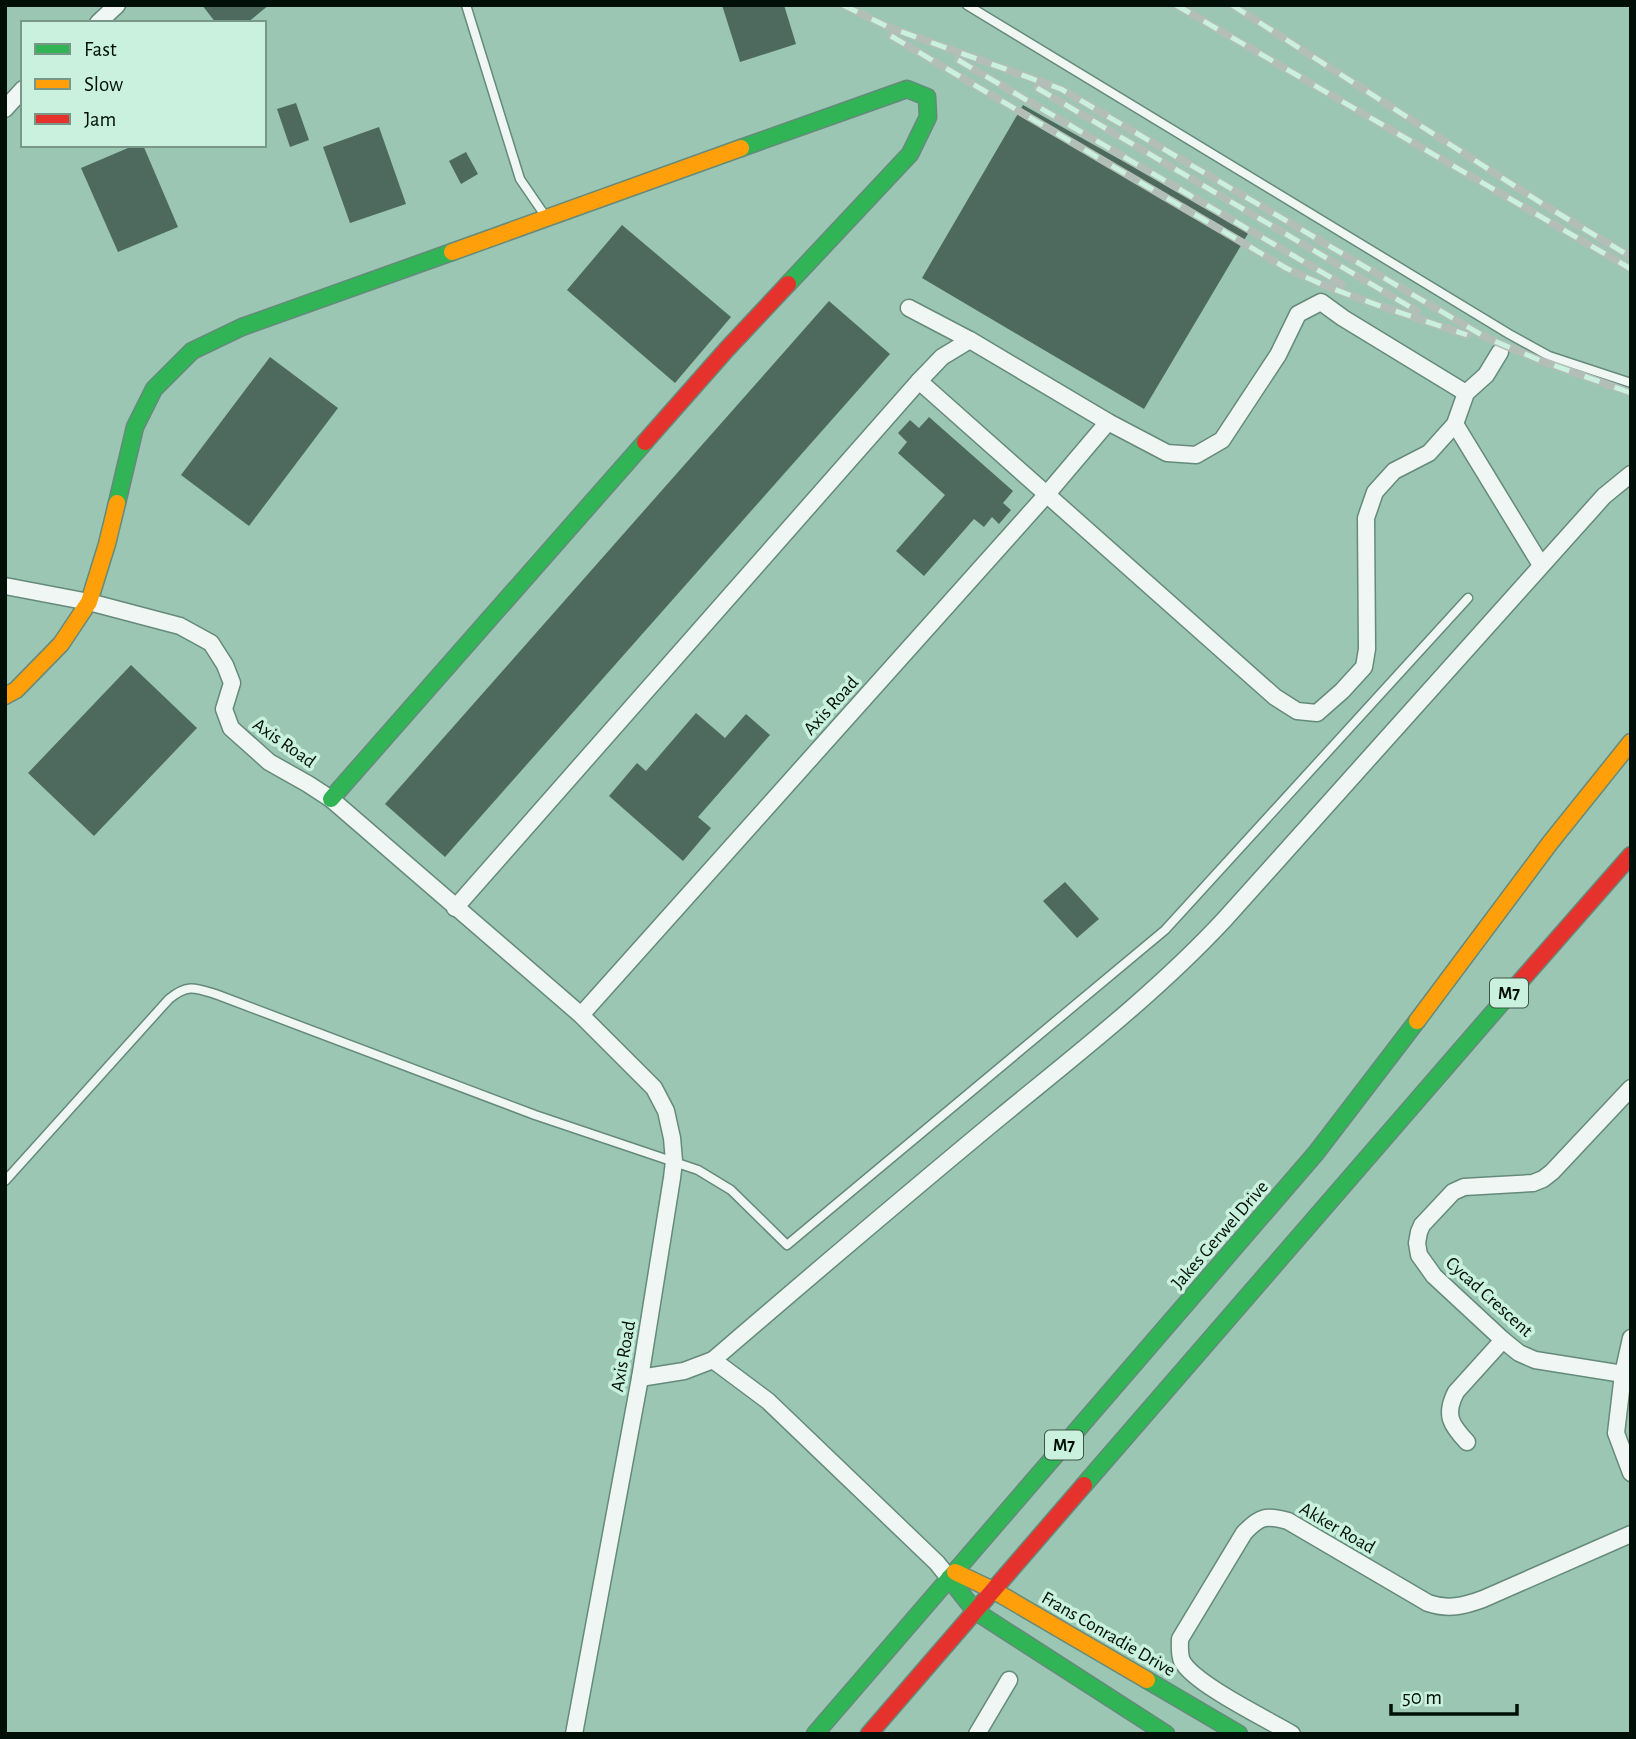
<svg xmlns="http://www.w3.org/2000/svg" width="1636" height="1739" viewBox="0 0 1636 1739" font-family="'Alegreya Sans',sans-serif">
<style>
.building{fill:#4e6a5e}
.lines{fill:none;stroke-linecap:round;stroke-linejoin:round}
.lane-casing{stroke:#658a7b;stroke-width:11}
.street-casing{stroke:#658a7b;stroke-width:19}
.fast-casing{stroke:#658a7b;stroke-width:19}
.slow-casing{stroke:#658a7b;stroke-width:19}
.jam-casing{stroke:#658a7b;stroke-width:19}
.lane{stroke:#f0f6f4;stroke-width:8}
.street{stroke:#f0f6f4;stroke-width:16}
.fast{stroke:#30b455;stroke-width:16}
.slow{stroke:#ff9f0a;stroke-width:16}
.jam{stroke:#e5322d;stroke-width:16}
.rail-casing{stroke:#b3beb9;stroke-width:8}
.rail{stroke:#c9f1de;stroke-width:5;stroke-dasharray:16;stroke-linecap:butt}
.labels{text-anchor:middle;stroke-width:7;stroke-linejoin:round;paint-order:stroke}
.shield{fill:#c9f1de;stroke:#3c5448;stroke-width:2}
.shield-label{font-size:18px;font-weight:bold;fill:#001008}
.street-label{font-size:19px;fill:#001008;stroke:#c9f1de}
</style>
<rect width="100%" height="100%" fill="#9ac6b3"/>
<!-- building -->
<g class="building">
<path d="M202 5H269L247 23H216Z"/>
<path d="M722 5H784L796 44 740 62Z"/>
<path d="M296 103 309 140 290 147 277 109Z"/>
<path d="M1023 105 1249 232 1144 409 922 278Z"/>
<path d="M379 127 406 204 350 223 323 147Z"/>
<path d="M135 145H143L178 227 118 252 81 168Z"/>
<path d="M466 152 478 174 461 184 449 161Z"/>
<path d="M622 225 731 317 675 383 567 290Z"/>
<path d="M829 301 890 354 445 857 385 804Z"/>
<path d="M270 357 338 408 249 526 181 475Z"/>
<path d="M929 417 1013 491 1003 503 1011 510 999 524 992 517 984 527 974 519 924 576 896 551 945 495 898 453 907 442 898 433 910 420 919 428Z"/>
<path d="M131 665 197 728 94 836 28 773Z"/>
<path d="M696 713 725 738 746 714 770 735 698 817 711 828 683 861 609 796 637 763 646 771Z"/>
<path d="M1065 882 1099 919 1077 938 1043 901Z"/>
</g>
<g class="lines">
<!-- lane casing -->
<g class="lane-casing">
<g id="lane">
<path d="M466 5 520 179 546 217"/>
<path d="M967 5 1509 334 1549 356 1631 383"/>
<path d="M5 1181 169 999C188 983 196 988 218 995L535 1115 698 1170 731 1190 787 1245 1165 930 1468 598"/>
</g>
</g>
<!-- street casing -->
<g class="street-casing">
<g id="street">
<path d="M98 23 117 5"/>
<path d="M5 109 23 89"/>
<path d="M909 308 970 340 1108 422 1167 453 1196 455 1222 440 1278 355 1298 314 1321 302 1343 318 1466 393"/>
<path d="M919 381 1275 697 1297 711 1317 713 1342 691 1364 667 1367 649 1366 518 1375 492 1394 471 1429 453 1455 424 1466 393 1486 375 1500 352"/>
<path d="M1455 424 1541 565"/>
<path d="M5 586 89 602 180 626 211 643 225 665 232 683 224 709 231 728 269 762 308 784 331 799 581 1015 654 1088 666 1111 672 1138 674 1161 672 1178 640 1378 574 1734"/>
<path d="M455 908 919 381 942 357 970 340"/>
<path d="M581 1015 1047 494 1108 422"/>
<path d="M1631 1338 1623 1374 1616 1433 1631 1473"/>
<path d="M713 1360 768 1401 937 1563 949 1578"/>
<path d="M1623 1374 1535 1360 1519 1353 1503 1340 1434 1276 1419 1255 1417 1243 1419 1232 1422 1225 1453 1192 1464 1187 1533 1183 1543 1179 1552 1172 1631 1088"/>
<path d="M640 1378 684 1371 713 1360C806 1280 899 1201 993 1123 1072 1058 1154 995 1224 920L1604 496 1631 474"/>
<path d="M1467 1442C1451 1425 1444 1415 1456 1392L1503 1340"/>
<path d="M977 1734 1009 1680"/>
<path d="M1292 1734C1267 1719 1194 1684 1182 1661 1179 1654 1180 1647 1180 1639L1244 1533C1260 1516 1266 1515 1288 1521L1428 1603C1448 1610 1464 1606 1483 1599L1631 1534"/>
</g>
</g>
<!-- fast casing -->
<g class="fast-casing">
<g id="fast">
<path d="M741 148 907 89 927 97 928 117 910 154 788 284"/>
<path d="M117 503 135 427 154 389 192 351 242 327 452 252"/>
<path d="M331 799 645 442"/>
<path d="M1084 1485 1504 1000"/>
<path d="M949 1578 975 1611 1166 1734"/>
<path d="M1147 1680 1239 1734"/>
<path d="M815 1734 1316 1153 1417 1021"/>
</g>
</g>
<!-- slow casing -->
<g class="slow-casing">
<g id="slow">
<path d="M452 252 741 148"/>
<path d="M5 696 16 690 61 644 89 602 107 544 117 503"/>
<path d="M1417 1021 1550 843 1631 742"/>
<path d="M955 1572 993 1590 1147 1680"/>
</g>
</g>
<!-- jam casing -->
<g class="jam-casing">
<g id="jam">
<path d="M645 442 727 349 788 284"/>
<path d="M1504 1000 1631 855"/>
<path d="M869 1734 1084 1485"/>
</g>
</g>
<!-- lane -->
<use href="#lane" class="lane"/>
<!-- street -->
<use href="#street" class="street"/>
<!-- fast -->
<use href="#fast" class="fast"/>
<!-- slow -->
<use href="#slow" class="slow"/>
<!-- jam -->
<use href="#jam" class="jam"/>
<!-- rail casing -->
<g class="rail-casing">
<g id="rail">
<path d="M843 5 888 27 1061 89 1485 337 1539 360 1631 393"/>
<path d="M1176 5 1631 269"/>
<path d="M1232 5 1546 206 1631 257"/>
<path d="M891 36 1286 268C1343 296 1406 314 1467 335"/>
<path d="M958 60 1342 284"/>
<path d="M1037 88 1417 311"/>
</g>
</g>
<!-- rail -->
<use href="#rail" class="rail"/>
</g>
<g class="labels">
<!-- shield labels -->
<g class="shield">
<rect x="1490" y="978.5" width="38" height="29" rx="5"/>
<rect x="1045" y="1430.5" width="38" height="29" rx="5"/>
</g>
<g class="shield-label">
<text x="1509" y="999">M7</text>
<text x="1064" y="1451">M7</text>
</g>
<!-- street labels -->
<g class="street-label">
<text transform="translate(830 705) rotate(-48)" y="7">Axis Road</text>
<text transform="translate(285 742) rotate(35)" y="7">Axis Road</text>
<text transform="translate(1219 1234) rotate(-49)" y="7">Jakes Gerwel Drive</text>
<text transform="translate(1490 1296) rotate(42)" y="7">Cycad Crescent</text>
<text transform="translate(622 1356) rotate(-80)" y="7">Axis Road</text>
<text transform="translate(1338 1527) rotate(30)" y="7">Akker Road</text>
<text transform="translate(1109 1633) rotate(30)" y="7">Frans Conradie Drive</text>
</g>
</g>
<!-- border -->
<rect width="1636" height="1739" fill="none" stroke="#001008" stroke-width="14"/>
<!-- legend -->
<rect x="21" y="21" width="245" height="126" fill="#c9f1de" stroke="#799788" stroke-width="2"/>
<rect x="35" y="44" width="35" height="10" fill="#30b455" stroke="#799788" stroke-width="2"/>
<text x="84" y="56" font-size="21" fill="#001008">Fast</text>
<rect x="35" y="79" width="35" height="10" fill="#ff9f0a" stroke="#799788" stroke-width="2"/>
<text x="84" y="91" font-size="21" fill="#001008">Slow</text>
<rect x="35" y="114" width="35" height="10" fill="#e5322d" stroke="#799788" stroke-width="2"/>
<text x="84" y="126" font-size="21" fill="#001008">Jam</text>
<!-- scale -->
<path d="M1391 1704v10h126v-10" fill="none" stroke="#001008" stroke-width="3.5"/>
<text x="1402" y="1704" font-size="21" fill="#001008" stroke="#c9f1de" stroke-width="5" paint-order="stroke">50 m</text>
</svg>
